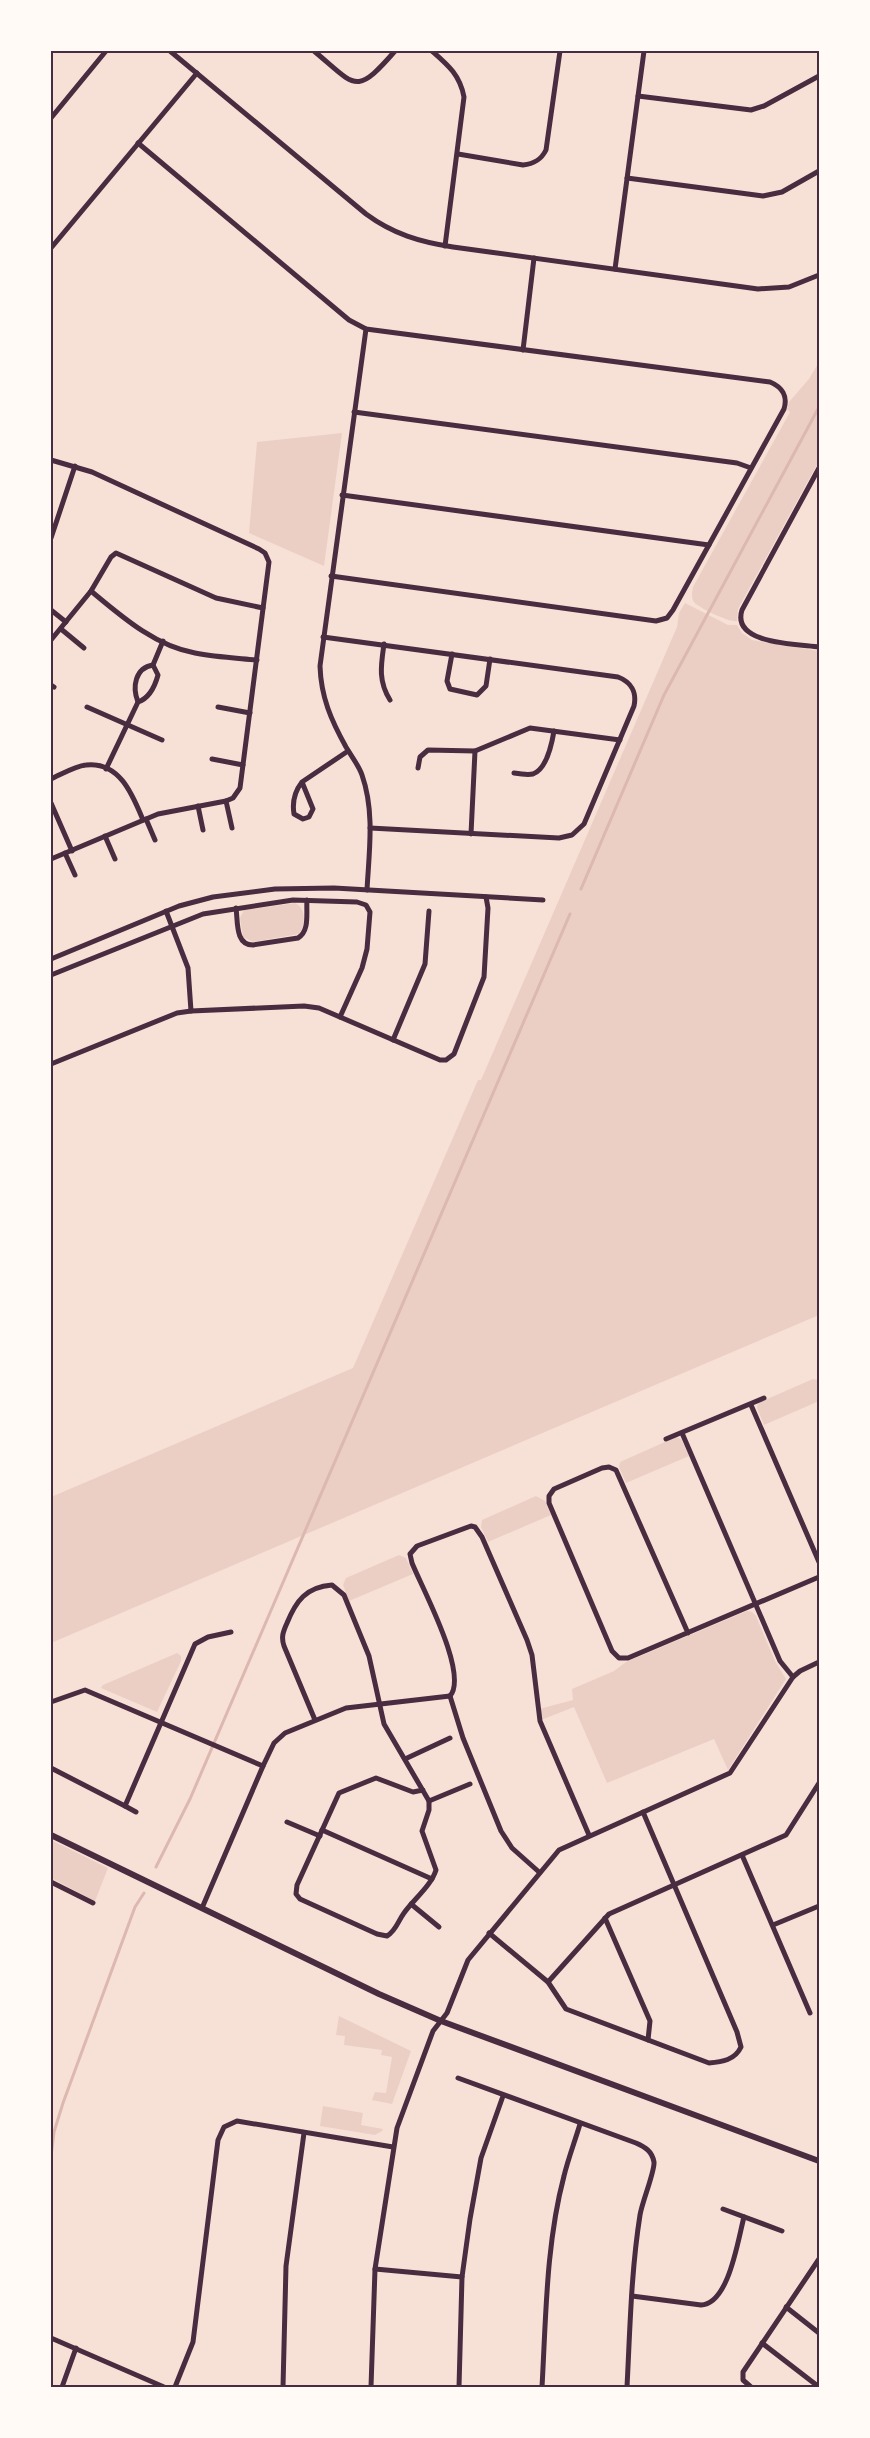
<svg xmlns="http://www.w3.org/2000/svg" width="870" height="2438" viewBox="0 0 870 2438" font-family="'Open Sans',sans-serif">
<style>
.green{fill:#ebcfc5}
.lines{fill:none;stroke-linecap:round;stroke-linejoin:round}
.stream{stroke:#dcb8b0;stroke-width:3}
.minor{stroke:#4a2c40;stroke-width:5}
.tertiary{stroke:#4a2c40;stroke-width:6}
.neatline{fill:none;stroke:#4a2c40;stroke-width:2}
</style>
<rect width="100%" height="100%" fill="#f7e1d7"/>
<!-- green -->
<g class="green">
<path d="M819 362V461L738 609 737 621C730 623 699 608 694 602 691 598 692 592 693 587L790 412 787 409 789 402 809 379Z"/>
<path d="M342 433 324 566 249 533 257 442Z"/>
<path d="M685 603 728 625H737L742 633 752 640 819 651V1315L51 1643V1497L353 1368 478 1080H481L677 627 679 613Z"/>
<path d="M295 903C306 908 306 925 299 934L253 942 243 937 240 918 244 910Z"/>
<path d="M813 1379 819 1380V1401L764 1425 757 1408 758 1403Z"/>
<path d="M676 1437 681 1439 689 1456 626 1483 619 1467 620 1462Z"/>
<path d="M536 1496 545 1501 551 1515 488 1542 481 1527 482 1520Z"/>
<path d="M399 1555 406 1558 413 1574 349 1601 343 1585 346 1578Z"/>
<path d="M747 1611 752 1612 756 1616 775 1661 786 1679 728 1770 714 1739 607 1783 574 1707 541 1720 539 1709 573 1700 572 1689 614 1671 626 1662Z"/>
<path d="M177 1653 181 1656V1661L157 1712 101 1688 103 1685Z"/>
<path d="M51 1840 108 1868 95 1901 51 1878Z"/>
<path d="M339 2016 411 2051 392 2104 372 2100 375 2092 386 2093 392 2057 381 2055 382 2050 344 2045 345 2036 336 2035Z"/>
<path d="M323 2106 363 2113 361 2125 383 2129 382 2131 375 2135 320 2126Z"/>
</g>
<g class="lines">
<!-- stream -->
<g class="stream">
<path d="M581 889 664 695 819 407"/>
<path d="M156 1867 190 1799 570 914"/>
<path d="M51 2156 54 2132 63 2103 135 1907 144 1893"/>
</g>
<!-- minor -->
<g class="minor">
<path d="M170 51 366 214C393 234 420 242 453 247L758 289 789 287 819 275"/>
<path d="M314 51C356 86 355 97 395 51"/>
<path d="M432 51C448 65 460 75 464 97L445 246"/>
<path d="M638 96 751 110 764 106 819 76"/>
<path d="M51 118 106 51"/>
<path d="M138 143 349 320 366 329 770 382C782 387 788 396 784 409L673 610 667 618 656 621 331 576"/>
<path d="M458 154 523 165C534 164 541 160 546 150L560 51"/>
<path d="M627 178 763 196 782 192 819 171"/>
<path d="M51 248 197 73"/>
<path d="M615 269 644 51"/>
<path d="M366 329 320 666C321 697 331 720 346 747 352 757 359 766 362 775 375 812 369 852 367 890"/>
<path d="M523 350 534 258"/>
<path d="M354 412 737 463 751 468"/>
<path d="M51 460 92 472 259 549 265 553 269 562 240 788 233 798 226 801 158 814 51 859"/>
<path d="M819 468 742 610C731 644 797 644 819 647"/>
<path d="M342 495 709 545"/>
<path d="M51 538 75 466"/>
<path d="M91 591C121 616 155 646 195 653 215 657 236 658 257 660"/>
<path d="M51 610 66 622"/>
<path d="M61 629 84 648"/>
<path d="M323 637 618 677C631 682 637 692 634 706L584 824 572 835 559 838 370 828"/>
<path d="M51 640 91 591 111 557 116 553 216 598 263 608"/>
<path d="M384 644C381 665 378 681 390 700"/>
<path d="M452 654 447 681 450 689 477 695 486 686 490 659"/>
<path d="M51 685 54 687"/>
<path d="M138 702C132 687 135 668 153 665"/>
<path d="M87 707 162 740"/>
<path d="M218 707 250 713"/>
<path d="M212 759 243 765"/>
<path d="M418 768 420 757 428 750 475 751 530 728 620 740"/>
<path d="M106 769 138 702C150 698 155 686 158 675L153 665 163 641"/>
<path d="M514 773C520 774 528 775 533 774 547 769 552 743 554 731"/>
<path d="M51 779C62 774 75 766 86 765 120 761 133 796 143 820"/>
<path d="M302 782 313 809 309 817 303 819 294 814C292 802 295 791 302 782L348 751"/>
<path d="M226 801 232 828"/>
<path d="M51 803 72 851"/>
<path d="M198 806 203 830"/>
<path d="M146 819 155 840"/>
<path d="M471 834 475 751"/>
<path d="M105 836 115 859"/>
<path d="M65 853 75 875"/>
<path d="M236 908C238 922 235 945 253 945L298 938C310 931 306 913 307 900"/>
<path d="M166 911 188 968 191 1011"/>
<path d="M51 959 179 906 213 897 275 889 334 888 543 900"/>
<path d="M51 975 203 914 293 900 357 902 366 905 370 912 367 949 362 968 340 1017"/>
<path d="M393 1040 425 964 429 911"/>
<path d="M51 1064 177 1013 191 1011 304 1006 319 1008 440 1060H446L454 1054 484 977 488 908 486 897"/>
<path d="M751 1405 819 1562"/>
<path d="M682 1433 780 1661 793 1677"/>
<path d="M666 1439 764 1398"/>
<path d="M688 1633 616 1470 609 1467 602 1468 554 1489 549 1496V1503L612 1651 619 1658H628L819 1577"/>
<path d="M450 1696C469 1674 422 1588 412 1563L410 1554 417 1546 471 1526 475 1527 482 1537 527 1640 532 1655 540 1721 589 1835"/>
<path d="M450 1696 463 1738 501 1831 512 1848 539 1872"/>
<path d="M51 1702 85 1690 263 1766"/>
<path d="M315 1720 284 1646C281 1637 283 1632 287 1623 296 1601 306 1587 332 1585L344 1595 369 1656 384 1724 429 1801V1810L422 1831 436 1870C431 1886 414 1899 404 1913 398 1921 396 1931 387 1936L377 1934 300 1899 296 1894 297 1885 339 1793 376 1778 413 1792 423 1790"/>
<path d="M405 1759 450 1738"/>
<path d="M51 1768 125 1806 195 1644 208 1637 231 1632"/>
<path d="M429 1801 470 1784"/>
<path d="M125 1806 136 1812"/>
<path d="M287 1822 320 1836"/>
<path d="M322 1830 432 1879"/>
<path d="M742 1855 810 2013"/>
<path d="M51 1882 93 1903"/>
<path d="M411 1904 439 1927"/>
<path d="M202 1908 263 1766 274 1743 285 1733 346 1708 450 1696"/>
<path d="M605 1918 650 2021 648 2040"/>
<path d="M773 1925 819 1906"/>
<path d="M489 1933 548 1982 566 2009 709 2063C722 2062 735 2060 741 2047L737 2032 643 1812"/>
<path d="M548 1982 609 1914 786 1835 819 1783"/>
<path d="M458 2078 636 2143C645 2147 652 2151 654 2162 655 2171 642 2202 640 2215 631 2272 630 2330 627 2387"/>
<path d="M723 2209 782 2231"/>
<path d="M375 2269 462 2277"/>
<path d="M632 2296 701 2305C729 2304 738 2239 744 2217"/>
<path d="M786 2307 819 2333"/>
<path d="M51 2338 164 2387"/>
<path d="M762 2343 819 2387"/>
<path d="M62 2387 76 2348"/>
<path d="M175 2387 193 2342 218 2140 224 2127 237 2121 393 2147"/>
<path d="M283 2387 286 2266 304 2133"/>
<path d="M371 2387 375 2269 397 2128 433 2031 447 2013 468 1960 559 1850 730 1773 793 1677 800 1671 819 1662"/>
<path d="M459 2387 462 2277 470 2219 481 2158 503 2096"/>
<path d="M542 2387C546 2317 546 2244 564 2176 568 2159 575 2141 580 2124"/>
<path d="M751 2387 743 2380V2372L819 2259"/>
</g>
<!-- tertiary -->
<path class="tertiary" d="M51 1835 379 1994 441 2021 819 2161"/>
</g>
<!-- border -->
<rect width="870" height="2438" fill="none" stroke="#fffaf5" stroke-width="105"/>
<rect x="52" y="52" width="766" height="2334" class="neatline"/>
</svg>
